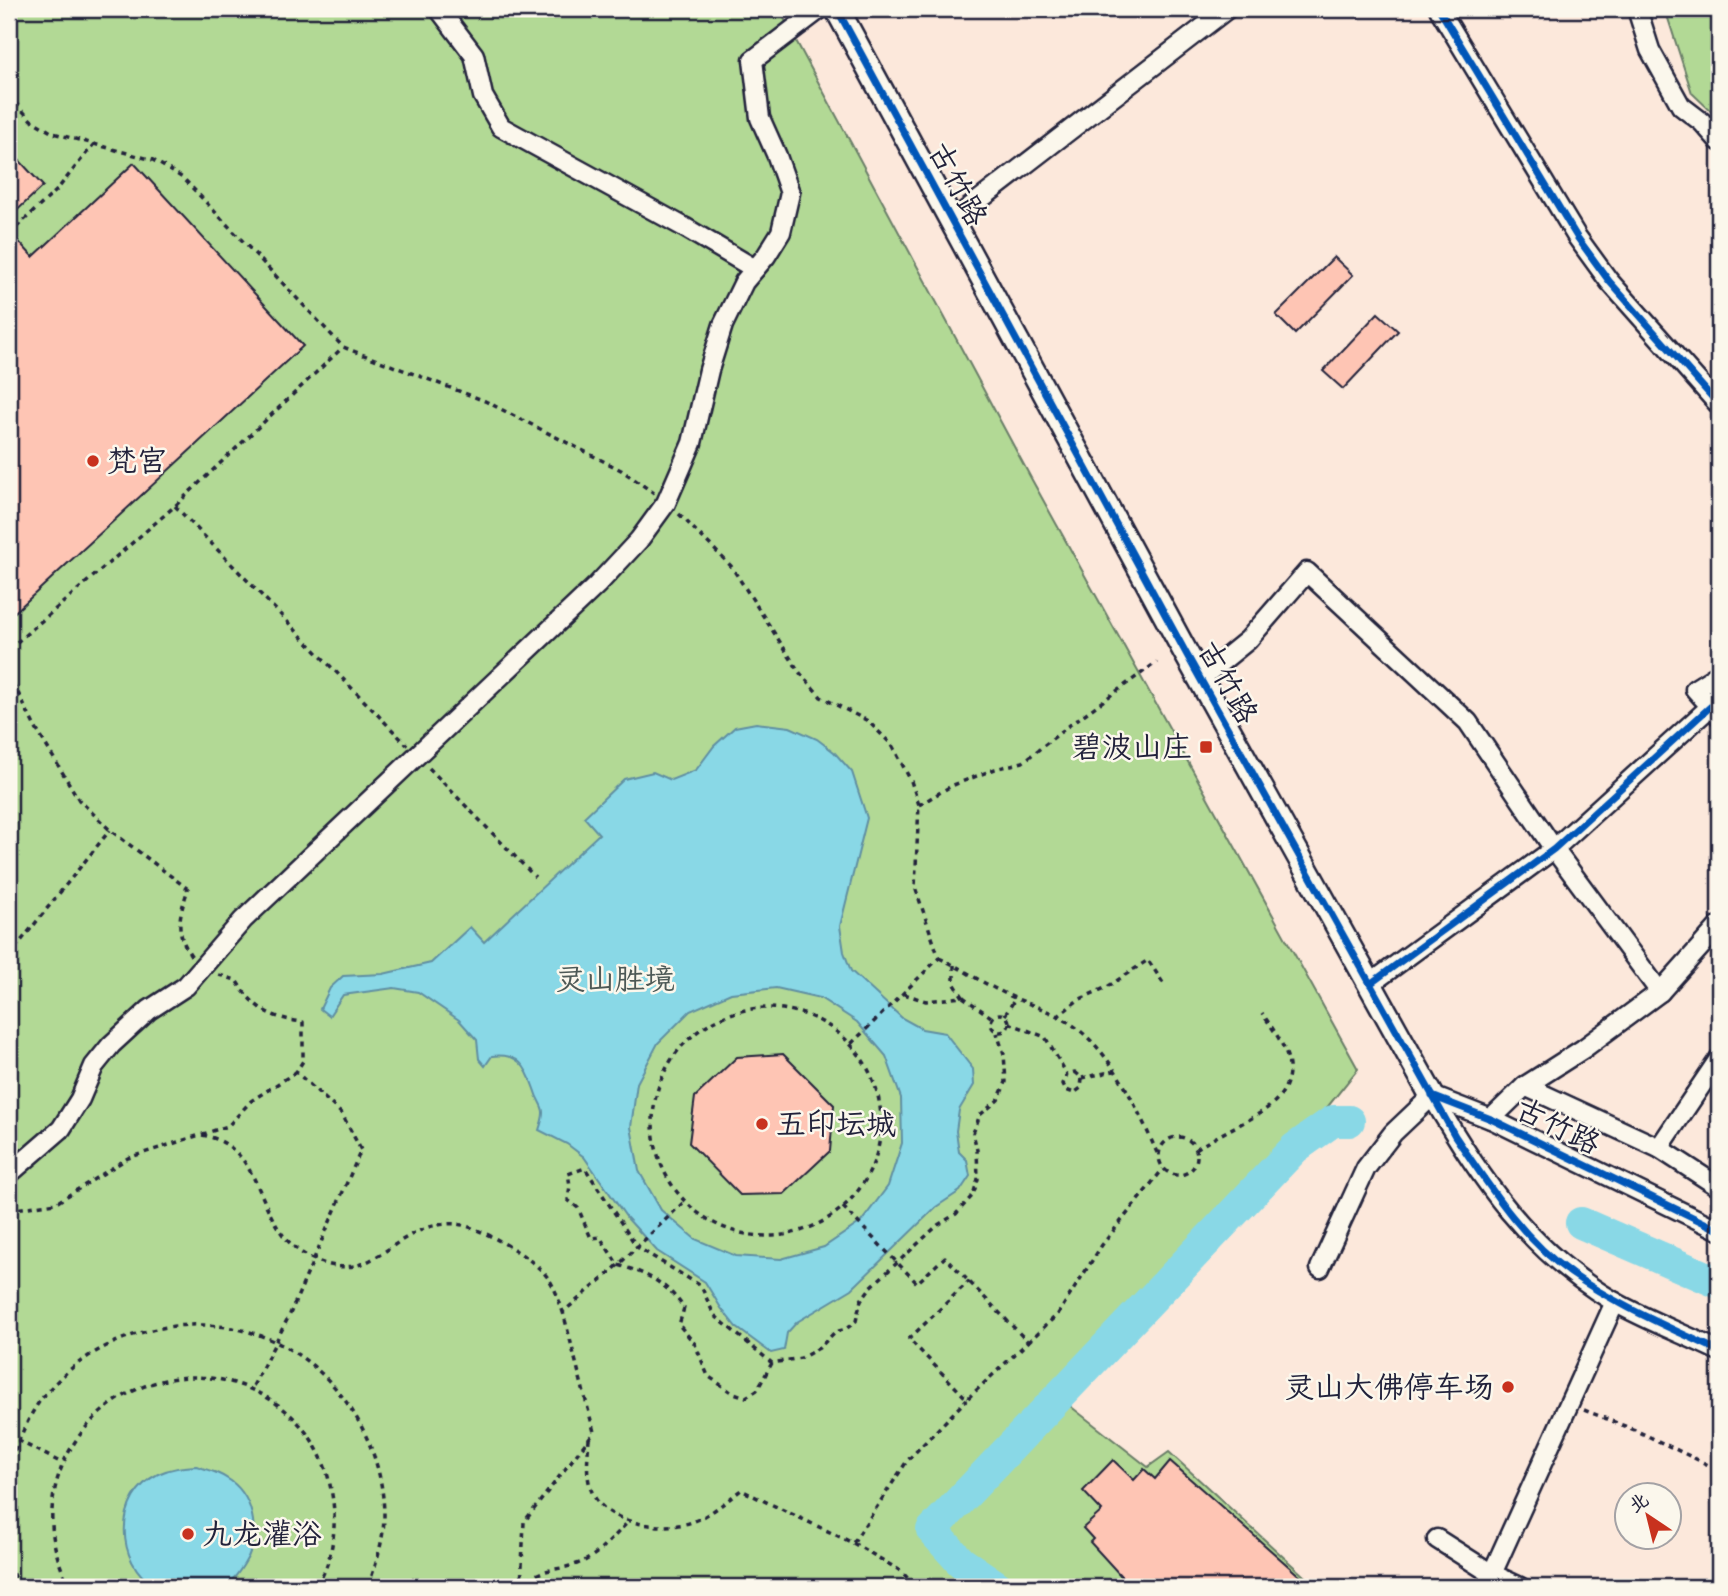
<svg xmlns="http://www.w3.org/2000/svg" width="1728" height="1596" viewBox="0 0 1728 1596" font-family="Caveat,'LXGW WenKai TC',sans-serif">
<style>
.green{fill:#b2d995;stroke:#6a7e68;stroke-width:2}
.water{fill:#89d8e6;stroke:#608fa2;stroke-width:2;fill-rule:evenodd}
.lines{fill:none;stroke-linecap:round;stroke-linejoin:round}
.river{stroke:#89d8e6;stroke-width:32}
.building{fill:#fec5b4;stroke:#22223b;stroke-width:2}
.minor-casing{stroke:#22223b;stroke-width:23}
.major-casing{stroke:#22223b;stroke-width:28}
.path{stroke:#22223b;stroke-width:3.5;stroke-dasharray:5 5;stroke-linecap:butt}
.minor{stroke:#fbf7ec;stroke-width:18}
.major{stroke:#fbf7ec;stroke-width:23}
.cycleway-casing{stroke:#fbf7ec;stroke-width:11}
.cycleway{stroke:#0057b8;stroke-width:7}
.poi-dot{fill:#c8321e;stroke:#fbf7ec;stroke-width:2.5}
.labels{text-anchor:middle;stroke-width:5;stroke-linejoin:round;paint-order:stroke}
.street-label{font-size:30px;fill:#22223b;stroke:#fbf7ec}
.poi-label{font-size:30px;fill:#22223b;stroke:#fbf7ec;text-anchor:start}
.park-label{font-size:30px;fill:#4d5956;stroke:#fbf7ec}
</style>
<rect width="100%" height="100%" fill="#fce8db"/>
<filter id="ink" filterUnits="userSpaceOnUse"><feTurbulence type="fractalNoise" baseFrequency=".0143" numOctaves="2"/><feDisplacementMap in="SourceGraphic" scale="14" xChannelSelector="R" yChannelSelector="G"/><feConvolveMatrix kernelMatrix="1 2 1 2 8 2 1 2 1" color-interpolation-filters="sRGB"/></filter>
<g filter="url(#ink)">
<!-- green -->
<g class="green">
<path d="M9 9H779L1032 480 1358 1069 1313 1125 1056 1395 1148 1467 1169 1452 1316 1587H9Z"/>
<path d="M1665 9H1719V119L1692 93Z"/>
</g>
<!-- water -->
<g class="water">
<path d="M756 723 790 727 817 739 834 752 852 772 867 818 840 926 844 952 851 971 902 1018 922 1029 945 1033 973 1069 974 1085 959 1110 956 1131 959 1152 967 1160 970 1176 960 1191 936 1207 852 1289 797 1322 787 1333 784 1350 771 1353 736 1327 721 1308 705 1282 657 1251 627 1218 584 1157 567 1144 539 1130C548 1104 540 1110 534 1089 526 1066 519 1053 492 1056L485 1066 479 1059 477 1040 459 1020 418 992 394 988 343 995 329 1016 320 1009 330 988 343 976 383 974 431 963 470 927 484 942 599 834 584 817 624 779 653 772 671 780 696 770 714 746 735 727ZM776 988 820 998 857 1022 886 1056 901 1098 902 1143 888 1186 861 1222 824 1247 781 1259 736 1256 695 1239 661 1210 639 1171 631 1127 637 1083 658 1043 690 1011 731 993Z"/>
<path d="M196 1466C209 1470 220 1473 231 1481 255 1499 261 1539 244 1564 239 1572 232 1583 222 1587 213 1590 169 1587 156 1587 114 1563 114 1496 158 1474 171 1468 182 1467 196 1466Z"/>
</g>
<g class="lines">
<!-- river -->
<g class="river">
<path d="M1581 1223 1719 1283"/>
<path d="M998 1587 961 1562 932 1530 1295 1148 1333 1121H1349"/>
</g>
</g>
<!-- building -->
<g class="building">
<path d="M9 149 43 186 9 218Z"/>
<path d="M134 163 303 346 15 612 9 605V231L33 257Z"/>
<path d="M1334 257 1353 275 1295 334 1276 315Z"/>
<path d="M1378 313 1398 331 1343 389 1323 371Z"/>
<path d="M783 1054 834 1105 830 1151 784 1194 740 1195 689 1143 695 1097 737 1057Z"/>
<path d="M1113 1460 1134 1480 1144 1469 1155 1479 1170 1461 1312 1587H1131L1090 1542 1093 1539 1083 1528 1102 1511 1083 1491Z"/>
</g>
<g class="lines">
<!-- minor casing -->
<g class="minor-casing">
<g id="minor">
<path d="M439 9 474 55 483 96 501 127 684 227 755 269"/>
<path d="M1439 9 1577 237 1609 281 1719 405"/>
<path d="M1637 9 1650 50 1681 106 1702 122 1719 141"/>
<path d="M952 221 1227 9"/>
<path d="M1719 674 1695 689 1719 716"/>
<path d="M1200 679 1248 640 1307 572 1468 722 1554 849 1660 992"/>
<path d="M1370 984 1554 849 1710 707"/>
<path d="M1525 1086 1583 1049 1660 992 1719 926"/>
<path d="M1432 1096C1480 1179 1529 1251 1613 1301 1646 1320 1684 1334 1719 1351"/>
<path d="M1432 1096 1491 1119 1719 1230"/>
<path d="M1491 1119 1525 1086 1659 1148 1719 1187"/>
<path d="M1659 1148 1719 1059"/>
<path d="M9 1174 61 1129 80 1099 94 1066 111 1045 149 1010 186 986 243 920 597 585 639 540 666 503 692 443 709 370 723 325 744 282 766 256 781 232 790 193 777 156 760 118 753 60 820 9"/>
<path d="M1320 1268 1366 1168 1393 1133 1432 1096"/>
<path d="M1437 1539 1492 1574 1520 1587"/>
<path d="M1486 1587 1615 1302"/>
</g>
</g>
<!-- major casing -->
<g class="major-casing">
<path id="major" d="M837 9 1187 655 1432 1096"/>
</g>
<!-- path -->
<g class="path">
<path d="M9 96 31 120 53 133 153 160 183 178 343 347 485 401 621 470 654 493"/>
<path d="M9 234 56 191 94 144"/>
<path d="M175 506 407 745"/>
<path d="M679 514 731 566 800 673 821 697 868 721 892 745 911 781 919 805 915 887 939 958 851 1044"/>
<path d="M9 649 175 506 342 348"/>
<path d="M9 675 35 727 79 800 110 830 188 889C179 917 174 931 192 957"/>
<path d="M429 768 535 877"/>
<path d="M919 805 951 786 995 769 1023 762 1071 724 1157 662"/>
<path d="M9 956 110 830"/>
<path d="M939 958C960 967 979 981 1000 991 1025 1004 1056 1011 1078 1029 1116 1059 1139 1112 1158 1155"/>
<path d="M219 975 236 980C254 1009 270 1018 303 1022V1061L296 1072 342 1114 361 1150 290 1314 252 1388"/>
<path d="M904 994 926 1001 963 997 954 983V964"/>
<path d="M963 997 991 1017"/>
<circle cx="767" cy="1122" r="114"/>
<circle cx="1000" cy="1023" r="9"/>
<path d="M1005 1015 1015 999"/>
<path d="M1057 1017 1078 1000 1107 987 1148 960 1163 983"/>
<path d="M1009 1023 1045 1037 1067 1074"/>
<path d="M1075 1072 1082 1078 1081 1088 1074 1093 1066 1090 1063 1084 1067 1074Z"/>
<path d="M1082 1078 1114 1071"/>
<path d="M202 1135C271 1148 251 1233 315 1260 367 1282 381 1245 426 1228 434 1225 449 1223 457 1224 481 1227 534 1258 548 1278 555 1287 559 1301 563 1312"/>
<circle cx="1178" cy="1156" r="19"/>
<path d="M1196 1149C1207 1142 1218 1136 1229 1130 1255 1116 1291 1102 1289 1066 1287 1047 1272 1028 1262 1013"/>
<path d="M843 1207 917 1283 945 1257 1028 1342 967 1399 909 1339 969 1281"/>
<path d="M9 1210 56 1203 128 1158 228 1126 251 1101 296 1072"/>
<path d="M1028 1342 1058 1314 1102 1245 1163 1169"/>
<path d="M772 1363 757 1390 746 1397 731 1392 708 1376 695 1344 679 1325 684 1308C667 1283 646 1273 618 1265L600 1237 591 1238 578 1208 568 1200 570 1185 568 1174 585 1168 637 1247 701 1286 714 1315 772 1363 801 1358 819 1348 835 1332 846 1329 856 1321 861 1300 871 1287 938 1225 956 1214 973 1195 978 1179 977 1150 973 1133 980 1115 998 1100 1006 1082 1004 1054 997 1033"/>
<path d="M1584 1410 1635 1430 1719 1470"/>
<path d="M9 1436 62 1463"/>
<path d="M589 1438C588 1456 585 1475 592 1492 605 1523 656 1530 685 1524 705 1520 725 1502 741 1490L853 1543 907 1461 967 1399"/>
<path d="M9 1470C16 1446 25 1423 39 1402 83 1343 160 1315 232 1328 320 1343 383 1428 384 1515 384 1540 376 1564 368 1587"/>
<path d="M853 1543 901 1571 916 1587"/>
<path d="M9 1564 18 1587"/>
<path d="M321 1580 336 1587"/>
<path d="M70 1587C0 1457 146 1322 271 1400 301 1419 323 1450 330 1485 338 1518 335 1558 316 1587"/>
<path d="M521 1587 524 1522 594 1432 563 1312 613 1270 684 1202"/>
<path d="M521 1587C540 1566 554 1572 577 1564 598 1557 614 1536 629 1521"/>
<path d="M998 1587 1004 1577"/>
</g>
<!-- minor -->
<use href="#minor" class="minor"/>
<!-- major -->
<use href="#major" class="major"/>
<!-- cycleway casing -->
<g class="cycleway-casing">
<g id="cycleway">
<path d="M837 9 1187 655 1455 1136C1489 1186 1522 1239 1572 1274 1618 1306 1669 1327 1719 1351"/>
<path d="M1439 9 1577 237 1609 281 1719 405"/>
<path d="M1370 984 1554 849 1710 707"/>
<path d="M1432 1096 1491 1119 1719 1230"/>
</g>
</g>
<!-- cycleway -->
<use href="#cycleway" class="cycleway"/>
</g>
</g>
<!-- markers -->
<g class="poi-dot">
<circle cx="93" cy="461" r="7"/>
<rect x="1199" y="740" width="14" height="14" rx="3.5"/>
<circle cx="762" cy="1124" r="7"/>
<circle cx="1508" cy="1387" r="7"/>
<circle cx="188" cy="1534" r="7"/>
</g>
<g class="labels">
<!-- street labels -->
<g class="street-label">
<text transform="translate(958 184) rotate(62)" y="10">古竹路</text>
<text transform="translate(1228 682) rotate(61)" y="10">古竹路</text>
<text transform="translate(1558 1126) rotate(26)" y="10">古竹路</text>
</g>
<!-- poi labels -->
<g class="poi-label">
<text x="107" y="471">梵宫</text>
<text x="1192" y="757" text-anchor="end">碧波山庄</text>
<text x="776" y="1134">五印坛城</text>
<text x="1494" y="1397" text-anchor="end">灵山大佛停车场</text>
<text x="202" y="1544">九龙灌浴</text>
</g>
<!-- park labels -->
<g class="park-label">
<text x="615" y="989">灵山胜境</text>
</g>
</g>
<!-- margin -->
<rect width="1728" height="1596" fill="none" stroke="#fbf7ec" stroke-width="35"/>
<rect x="18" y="18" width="1693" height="1561" fill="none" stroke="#22223b" stroke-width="2.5" filter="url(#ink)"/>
<!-- north arrow -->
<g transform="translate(1648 1516) rotate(325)"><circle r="33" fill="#fbf7ec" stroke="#a4a2a5" stroke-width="2"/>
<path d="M0-5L12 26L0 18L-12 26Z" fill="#c8321e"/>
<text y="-10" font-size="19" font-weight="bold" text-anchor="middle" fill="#22223b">北</text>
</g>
</svg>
